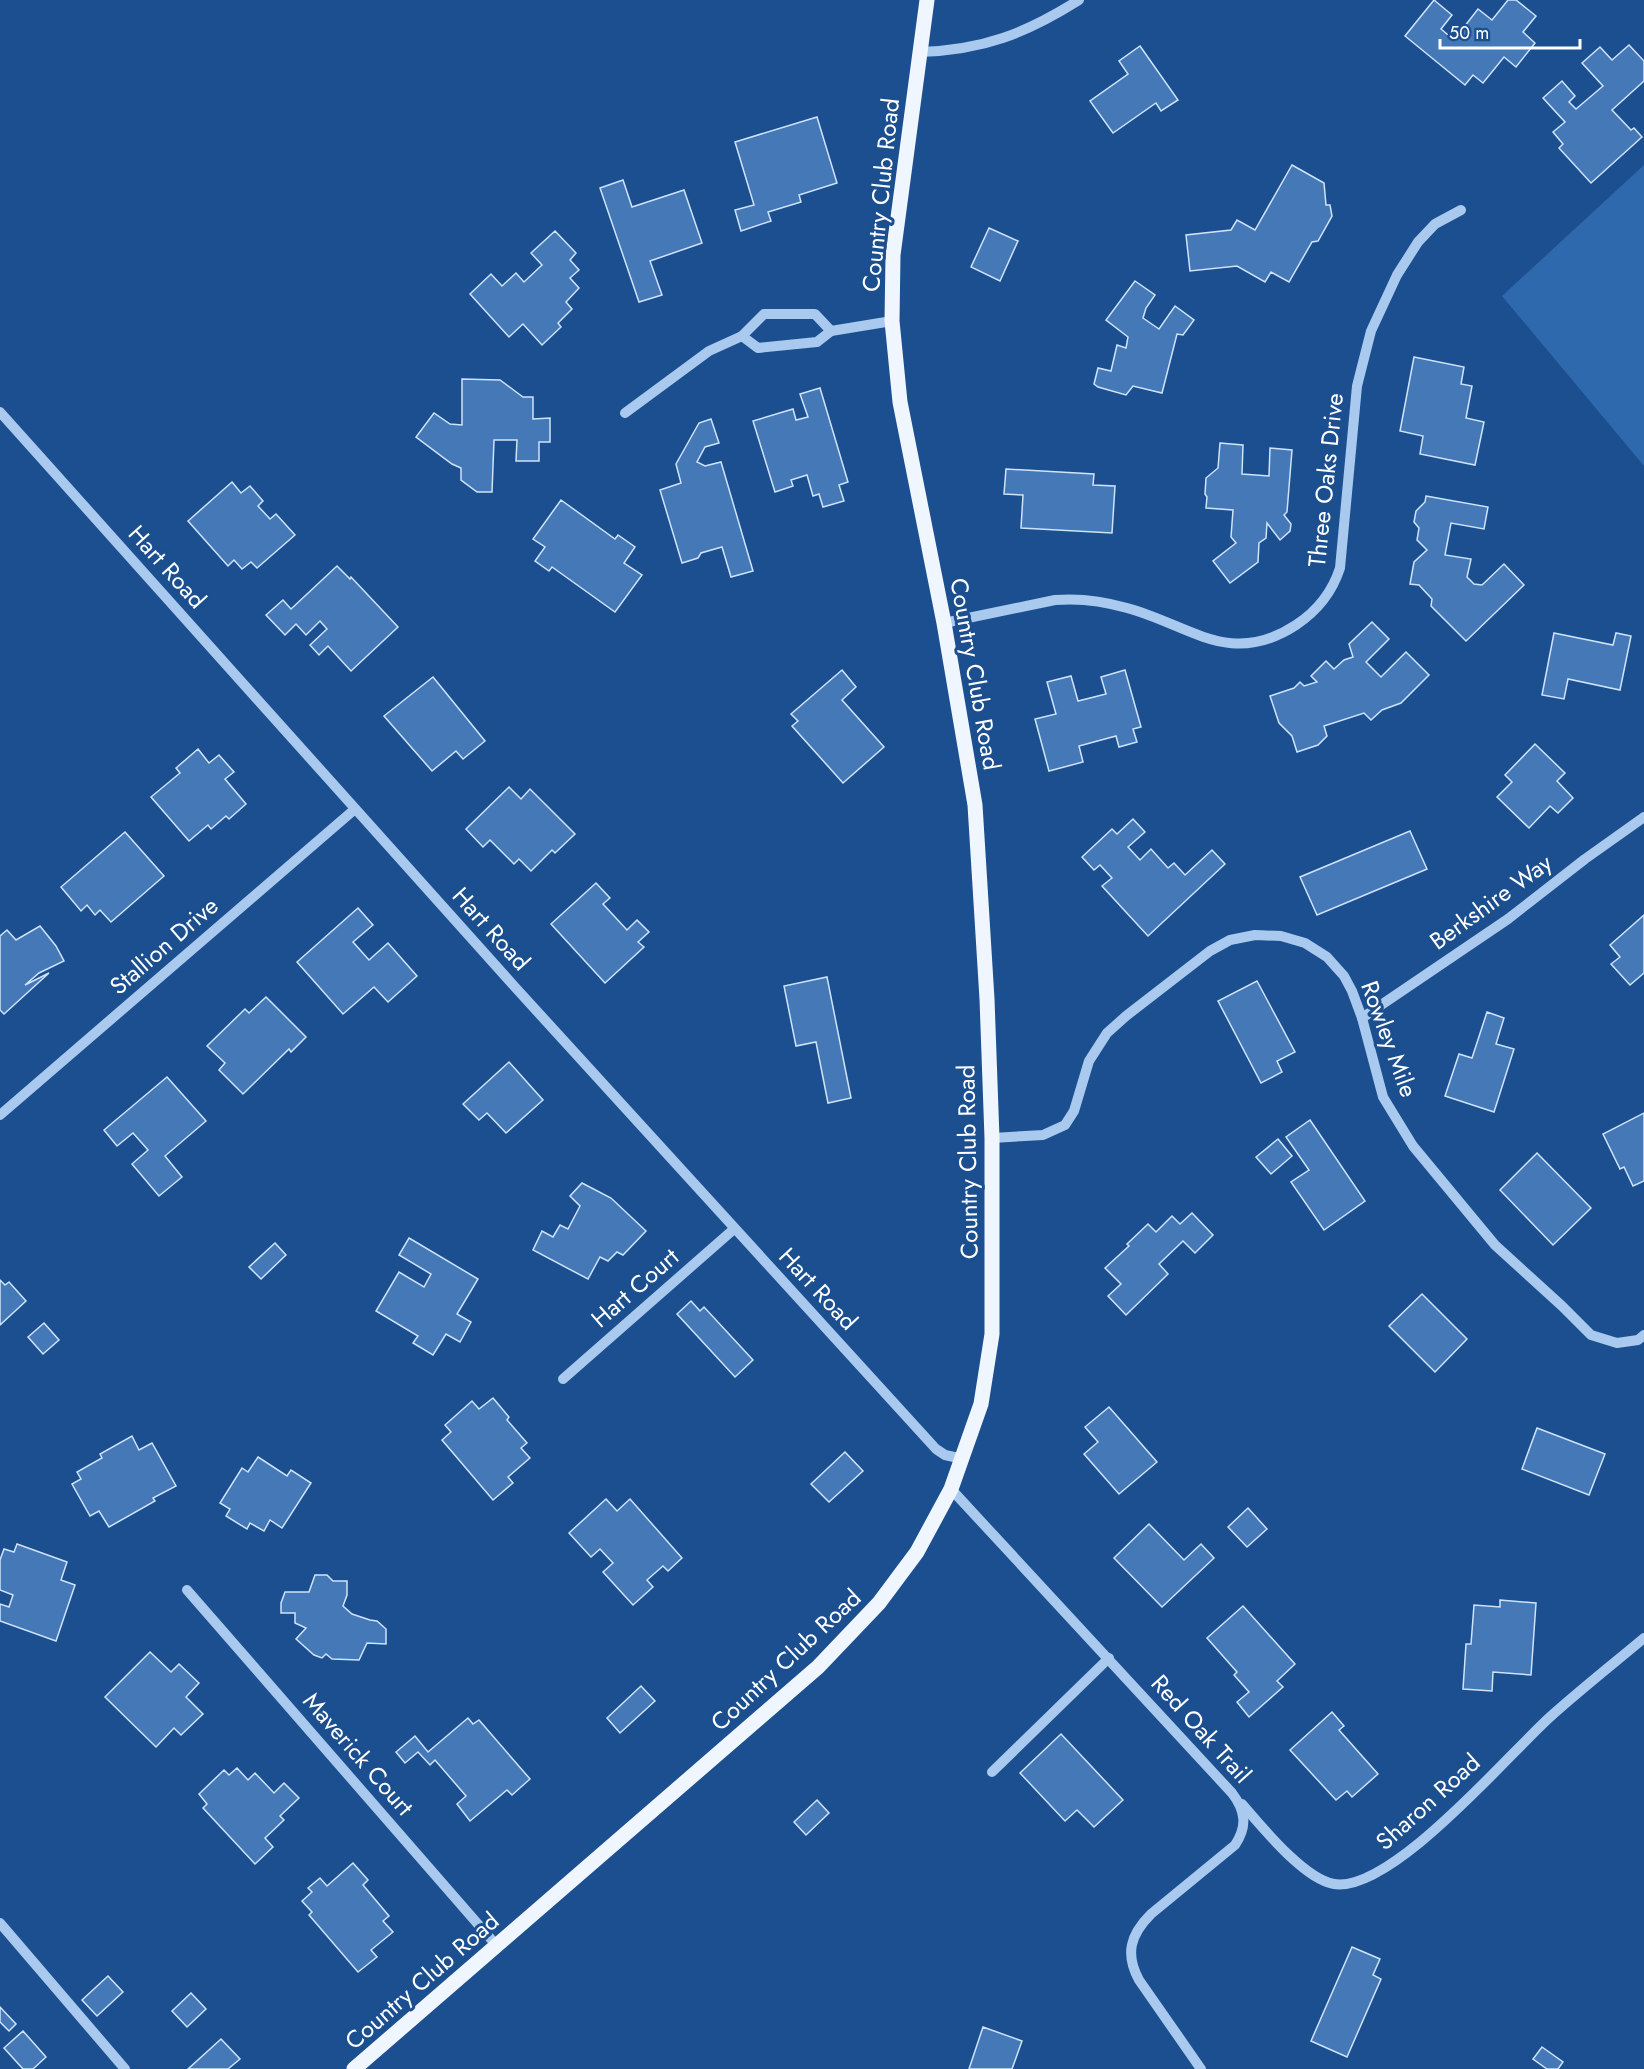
<svg xmlns="http://www.w3.org/2000/svg" width="1644" height="2069" viewBox="0 0 1644 2069" font-family="Jost,sans-serif">
<style>
.green{fill:#2e69ad}
.building{fill:#4478b7;stroke:#cfe3fa;stroke-width:1.5}
.lines{fill:none;stroke-linecap:round;stroke-linejoin:round}
.minor{stroke:#a9c9ee;stroke-width:10}
.major{stroke:#f0f6ff;stroke-width:15}
.labels{text-anchor:middle;stroke-width:6;stroke-linejoin:round;paint-order:stroke}
.street-label{font-size:24px;fill:#fff;stroke:#1b4f8f}
</style>
<rect width="100%" height="100%" fill="#1b4f8f"/>
<!-- green -->
<path class="green" d="M1644 165V466L1502 296Z"/>
<!-- building -->
<g class="building">
<path d="M1434 0 1452 15 1441 29 1454 40 1478 9 1492 20 1508 0H1516L1536 16 1523 32 1535 43 1516 67 1504 57 1483 83 1473 75 1465 85 1405 36Z"/>
<path d="M1629 45 1644 61V81L1612 110 1631 130 1634 128 1642 137 1591 183 1559 148 1563 144 1553 132 1565 122 1543 98 1562 81 1575 96 1569 102 1576 109 1603 86 1582 63 1600 47 1612 60Z"/>
<path d="M1140 46 1178 100 1161 111 1156 103 1113 133 1090 101 1128 74 1119 61Z"/>
<path d="M817 117 837 183 799 195 801 202 768 212 771 221 741 231 735 210 754 205 735 142Z"/>
<path d="M1292 165 1324 183 1326 205H1330L1332 216 1318 241 1312 242 1289 282 1271 272 1265 282 1237 266 1190 271 1186 235 1231 230 1237 220 1255 230Z"/>
<path d="M623 180 632 207 684 190 702 243 650 261 662 295 639 302 600 188Z"/>
<path d="M989 228 1018 241 1000 281 971 267Z"/>
<path d="M555 231 576 253 570 260 579 270 570 278 579 288 566 302 572 309 558 323 561 327 542 345 523 324 509 337 470 294 491 274 502 286 516 273 524 282 542 265 531 253Z"/>
<path d="M1135 281 1155 295 1146 308 1143 318 1159 329 1175 306 1194 320 1183 335 1177 334 1162 393 1133 386 1126 395 1098 387 1094 384 1098 368 1111 371 1117 345 1126 348 1128 337 1106 320Z"/>
<path d="M1414 357 1464 367 1461 384 1472 386 1466 418 1484 422 1475 465 1420 454 1423 436 1400 431Z"/>
<path d="M462 379 500 380 523 397H533V419L550 418V442H539V461H516L517 440H494L492 492H477L461 480V468L452 464 416 437 434 413 450 424 462 425Z"/>
<path d="M820 388 848 482 839 485 844 501 823 507 819 494 813 496 807 475 791 480 793 486 775 492 753 421 793 409 796 420 808 417 800 394Z"/>
<path d="M711 419 719 443 705 447 697 462 705 466 721 462 753 571 731 577 722 547 701 553 698 558 682 563 660 490 681 483 676 464 699 423Z"/>
<path d="M1220 443 1243 445 1242 474 1269 476 1270 448 1292 450 1287 512 1284 515 1291 524 1290 531 1280 540 1267 523 1266 538 1259 543 1258 562 1230 583 1213 561 1236 543 1231 537 1233 510 1206 508 1207 497 1205 494 1206 478 1218 468Z"/>
<path d="M1006 469 1094 474 1093 485 1115 486 1112 533 1021 528 1023 495 1004 494Z"/>
<path d="M232 482 241 493 250 486 263 501 258 506 270 519 276 514 295 535 257 568 251 562 242 569 234 560 228 566 188 521Z"/>
<path d="M1426 496 1488 507 1484 529 1451 523 1445 555 1471 559 1467 577 1474 584 1482 585 1504 564 1524 585 1466 641 1431 606 1432 599 1419 585 1410 584 1414 562 1427 550 1417 540 1419 528 1414 522 1416 511 1425 502Z"/>
<path d="M561 500 615 539 618 535 635 547 624 563 642 575 615 612 552 567 549 571 535 561 545 547 533 539Z"/>
<path d="M337 566 350 579 351 577 398 627 351 671 328 646 319 655 310 645 327 629 320 621 306 635 296 624 285 635 266 615 283 600 291 609Z"/>
<path d="M1372 622 1389 639 1366 662 1381 677 1406 652 1429 675 1401 703 1382 710 1371 720 1364 713 1324 726 1327 736 1318 745 1297 752 1292 736 1279 723 1270 696 1294 688 1300 682 1304 686 1317 682 1311 676 1326 661 1334 669 1344 660 1353 657 1349 644Z"/>
<path d="M1554 633 1613 645 1616 633 1631 636 1620 690 1568 679 1564 699 1542 695Z"/>
<path d="M842 670 856 687 842 700 884 747 843 783 792 726 798 721 791 714Z"/>
<path d="M1125 670 1141 727 1133 729 1137 742 1119 747 1116 736 1079 746 1083 762 1049 771 1035 719 1056 714 1047 682 1071 676 1078 701 1106 694 1101 677Z"/>
<path d="M433 677 485 741 463 759 456 751 432 771 384 716Z"/>
<path d="M1535 744 1565 773 1557 781 1573 798 1558 813 1550 806 1529 828 1497 797 1512 782 1505 775Z"/>
<path d="M198 749 209 763 219 755 234 772 225 779 246 804 229 819 226 816 211 829 208 825 189 841 151 797 180 773 176 768Z"/>
<path d="M509 787 521 799 530 789 575 834 555 853 552 850 531 871 519 859 514 864 490 840 483 847 466 829Z"/>
<path d="M1133 819 1145 832 1128 847 1140 860 1151 849 1168 868 1174 863 1185 875 1212 850 1225 864 1148 936 1102 886 1112 878 1100 865 1094 870 1082 857 1112 829 1117 834Z"/>
<path d="M1410 831 1427 869 1317 915 1300 877Z"/>
<path d="M125 832 164 876 111 922 100 910 95 915 87 905 81 911 61 887Z"/>
<path d="M596 883 610 898 603 904 627 930 637 920 649 932 638 942 644 947 605 983 551 924Z"/>
<path d="M358 908 373 925 353 942 369 960 388 943 417 976 388 1002 374 987 343 1014 297 962Z"/>
<path d="M1644 915V973L1630 985 1611 964 1620 957 1610 945Z"/>
<path d="M40 926 56 946 64 961 39 973 25 985 49 973 4 1014 0 1010V936L7 930 16 940Z"/>
<path d="M827 977 851 1098 828 1103 816 1042 796 1046 784 986Z"/>
<path d="M1257 981 1295 1052 1277 1061 1282 1072 1261 1083 1218 1001Z"/>
<path d="M266 997 306 1037 291 1052 289 1049 243 1094 219 1070 225 1063 207 1046 245 1009 249 1013Z"/>
<path d="M1487 1012 1504 1018 1496 1044 1514 1049 1494 1112 1445 1096 1459 1054 1472 1058Z"/>
<path d="M509 1062 543 1100 506 1133 487 1113 479 1120 463 1104Z"/>
<path d="M167 1077 206 1121 165 1156 182 1177 159 1196 132 1164 148 1150 133 1133 117 1146 104 1130Z"/>
<path d="M1644 1113V1181L1633 1186 1624 1167 1620 1169 1603 1134Z"/>
<path d="M1310 1120 1365 1201 1324 1230 1291 1182 1309 1170 1286 1137Z"/>
<path d="M1278 1139 1292 1156 1271 1174 1256 1157Z"/>
<path d="M1537 1153 1591 1208 1553 1245 1500 1190Z"/>
<path d="M582 1183 611 1198 646 1231 623 1255 617 1252 608 1261 600 1257 588 1279 533 1250 542 1231 553 1237 560 1225 568 1229 580 1206 570 1196Z"/>
<path d="M1192 1213 1213 1235 1195 1253 1183 1241 1159 1264 1168 1274 1126 1315 1108 1296 1121 1284 1105 1268 1129 1246 1127 1244 1148 1224 1156 1232 1172 1216 1180 1224Z"/>
<path d="M409 1238 478 1279 457 1314 471 1322 460 1342 446 1334 433 1355 413 1343 418 1336 376 1311 399 1272 424 1287 431 1274 399 1255Z"/>
<path d="M275 1243 286 1255 261 1279 249 1267Z"/>
<path d="M0 1280 5 1285 9 1282 26 1301 0 1325Z"/>
<path d="M1422 1294 1467 1339 1435 1372 1389 1326Z"/>
<path d="M691 1301 700 1311 704 1307 753 1360 735 1377 677 1314Z"/>
<path d="M44 1323 59 1340 43 1354 28 1337Z"/>
<path d="M493 1398 509 1417 507 1420 527 1443 521 1448 530 1458 508 1477 513 1483 493 1500 442 1440 451 1432 445 1425 472 1401 479 1409Z"/>
<path d="M1109 1407 1157 1462 1119 1494 1084 1454 1098 1442 1085 1427Z"/>
<path d="M1537 1428 1605 1454 1589 1495 1522 1469Z"/>
<path d="M132 1436 139 1450 152 1443 176 1486 153 1498 155 1501 109 1527 99 1511 90 1516 72 1484 81 1479 77 1472 102 1458 100 1454Z"/>
<path d="M845 1452 863 1471 829 1502 811 1484Z"/>
<path d="M258 1457 287 1476 291 1470 311 1483 282 1528 270 1520 264 1531 250 1523 247 1529 226 1516 230 1509 220 1503 242 1468 248 1472Z"/>
<path d="M606 1499 617 1511 630 1499 682 1558 668 1571 663 1566 647 1580 653 1587 633 1605 603 1572 613 1563 600 1549 591 1557 569 1533Z"/>
<path d="M1248 1508 1267 1529 1247 1547 1228 1527Z"/>
<path d="M1149 1524 1184 1560 1201 1544 1214 1558 1162 1607 1114 1558Z"/>
<path d="M17 1544 67 1562 61 1580 75 1585 56 1641 0 1621V1604L9 1607 13 1595 0 1590V1560L4 1549 14 1552Z"/>
<path d="M315 1575H327L333 1581H347V1595L343 1606 352 1614 370 1620 377 1621 386 1629V1644L367 1643 359 1660 332 1659 326 1654 322 1658 314 1655 296 1639 306 1628 295 1623V1613H281V1603L285 1592H309Z"/>
<path d="M1500 1600 1536 1603 1531 1675 1493 1672 1492 1691 1463 1689 1466 1644H1471L1474 1605 1500 1607Z"/>
<path d="M1243 1606 1295 1664 1277 1681 1283 1687 1249 1717 1237 1702 1249 1692 1234 1675 1237 1672 1207 1638Z"/>
<path d="M150 1652 171 1672 179 1664 199 1683 186 1697 203 1714 181 1735 174 1728 156 1747 105 1697Z"/>
<path d="M641 1686 655 1701 620 1733 607 1718Z"/>
<path d="M1332 1712 1344 1726 1339 1730 1378 1774 1352 1797 1347 1791 1336 1800 1290 1750Z"/>
<path d="M468 1718 473 1724 479 1720 530 1779 512 1795 507 1790 470 1821 457 1804 466 1796 435 1760 430 1765 418 1752 405 1763 396 1752 415 1736 428 1752Z"/>
<path d="M1061 1734 1123 1800 1094 1827 1077 1810 1065 1821 1020 1773Z"/>
<path d="M237 1768 248 1780 255 1773 274 1793 284 1783 299 1798 280 1816 284 1820 265 1838 273 1847 255 1864 203 1808 207 1804 199 1794 224 1770 229 1775Z"/>
<path d="M817 1800 829 1813 806 1835 794 1822Z"/>
<path d="M353 1863 368 1880 363 1885 389 1916 383 1921 393 1932 371 1950 377 1957 358 1972 309 1915 312 1912 302 1901 312 1892 308 1888 320 1878 327 1886Z"/>
<path d="M1352 1947 1380 1959 1373 1975 1381 1979 1347 2057 1311 2041Z"/>
<path d="M108 1976 123 1992 97 2016 82 2000Z"/>
<path d="M191 1993 206 2009 187 2027 172 2011Z"/>
<path d="M0 2007 16 2024 9 2031 0 2022Z"/>
<path d="M983 2027 1022 2041 1012 2069H969Z"/>
<path d="M23 2031 46 2057 33 2069H23L4 2048Z"/>
<path d="M221 2039 240 2059 228 2069H188Z"/>
<path d="M1542 2047 1563 2062 1558 2069H1547L1533 2059Z"/>
</g>
<g class="lines">
<!-- minor -->
<g class="minor">
<path d="M920 52C983 50 1025 34 1079 0"/>
<path d="M742 336 758 348 817 342 831 331 892 321"/>
<path d="M0 412 514 986 936 1449 945 1455 963 1459"/>
<path d="M625 413 709 351 742 336 764 314H815L831 331"/>
<path d="M944 623 1055 600C1079 598 1103 601 1127 608 1190 625 1230 668 1296 625 1317 611 1332 593 1340 568L1357 386 1371 331 1397 275 1418 242 1435 224 1461 210"/>
<path d="M1362 1018 1508 919 1585 859 1644 817"/>
<path d="M0 1115 355 809"/>
<path d="M992 1138 1043 1135 1065 1125 1074 1111 1089 1061 1107 1033 1126 1016 1210 951 1230 940 1255 935 1281 936 1305 943 1327 957 1344 976 1352 991 1362 1018 1383 1097 1413 1146 1495 1245 1562 1306 1591 1335 1617 1343 1638 1340 1644 1335"/>
<path d="M563 1379 734 1229"/>
<path d="M951 1489 1232 1793C1245 1810 1248 1826 1235 1845L1151 1914C1130 1935 1125 1954 1139 1980L1201 2069"/>
<path d="M187 1590 497 1946"/>
<path d="M992 1772 1109 1658"/>
<path d="M1242 1804C1262 1827 1304 1879 1334 1884 1391 1893 1507 1756 1550 1717 1580 1690 1613 1664 1644 1638"/>
<path d="M0 1923 125 2069"/>
</g>
<!-- major -->
<path class="major" d="M354 2069 818 1667 879 1603 917 1552 951 1489 981 1404 992 1334V1138L987 999 975 805 944 623 900 402 892 321 893 255 927 0"/>
</g>
<g class="labels">
<!-- street labels -->
<g class="street-label">
<text transform="translate(881 195) rotate(-84)" y="8">Country Club Road</text>
<text transform="translate(1326 480) rotate(-84)" y="8">Three Oaks Drive</text>
<text transform="translate(167 567) rotate(48)" y="8">Hart Road</text>
<text transform="translate(975 674) rotate(80)" y="8">Country Club Road</text>
<text transform="translate(1491 902) rotate(-36)" y="8">Berkshire Way</text>
<text transform="translate(491 929) rotate(48)" y="8">Hart Road</text>
<text transform="translate(164 946) rotate(-41)" y="8">Stallion Drive</text>
<text transform="translate(1389 1039) rotate(70)" y="8">Rowley Mile</text>
<text transform="translate(968 1162) rotate(-91)" y="8">Country Club Road</text>
<text transform="translate(635 1288) rotate(-41)" y="8">Hart Court</text>
<text transform="translate(818 1289) rotate(47)" y="8">Hart Road</text>
<text transform="translate(786 1660) rotate(-43)" y="8">Country Club Road</text>
<text transform="translate(1201 1729) rotate(48)" y="8">Red Oak Trail</text>
<text transform="translate(358 1754) rotate(49)" y="8">Maverick Court</text>
<text transform="translate(1428 1802) rotate(-42)" y="8">Sharon Road</text>
<text transform="translate(422 1981) rotate(-41)" y="8">Country Club Road</text>
</g>
</g>
<!-- scale -->
<path d="M1440 39v9h140v-9" fill="none" stroke="#ffffff" stroke-width="3"/>
<text x="1449" y="39" font-size="18" fill="#ffffff" stroke="#1b4f8f" stroke-width="4.5" paint-order="stroke">50 m</text>
</svg>
